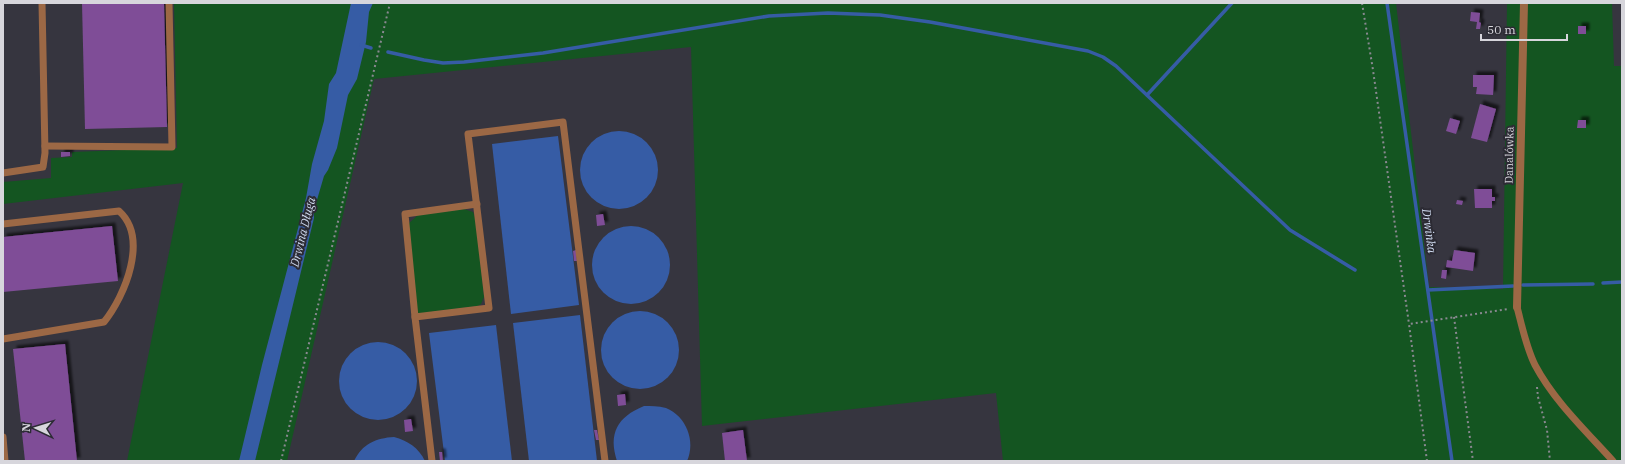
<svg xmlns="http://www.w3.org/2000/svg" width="1625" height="464" viewBox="0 0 1625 464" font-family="'IBM Plex Serif',serif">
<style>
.green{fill:#145521}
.water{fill:#365ca5}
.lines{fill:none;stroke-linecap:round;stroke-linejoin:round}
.stream{stroke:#365ca5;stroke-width:3.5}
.building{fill:#7f4d97;filter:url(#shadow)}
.path{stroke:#8a8991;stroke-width:2;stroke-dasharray:2 3;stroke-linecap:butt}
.service{stroke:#9c6845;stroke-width:7}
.minor{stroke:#9c6845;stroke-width:8}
.labels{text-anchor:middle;stroke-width:4;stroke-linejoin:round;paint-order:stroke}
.street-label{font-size:11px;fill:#d7d6dc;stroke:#2c2b34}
.water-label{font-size:12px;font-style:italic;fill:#ced9ee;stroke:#2c2b34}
</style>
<defs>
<filter id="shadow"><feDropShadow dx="3.5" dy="-3.5" stdDeviation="1" flood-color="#0009"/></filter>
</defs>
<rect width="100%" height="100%" fill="#36353f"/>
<!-- green -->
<g class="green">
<path d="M174 3H1396L1429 287 1503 289 1507 3H1612L1614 66H1622V461H1003L996 393 702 426 691 47 374 79 287 461H127L183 183 3 204V182L51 178V158L72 157V152L177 148Z"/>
<path d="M464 209 473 212 476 220 484 297 481 304 478 306 416 314 408 224 418 215Z"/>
</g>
<!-- water -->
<g class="water">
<path d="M351 3H373L369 12 366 42 357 79 348 95 337 148 328 170 324 176 314 210V218L255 461H239L262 365 306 198 312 164 324 121 329 84 336 73Z"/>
<circle cx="619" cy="170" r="39"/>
<path d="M558 136 579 305 511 314 492 144Z"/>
<circle cx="631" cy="265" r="39"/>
<circle cx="640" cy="350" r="39"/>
<path d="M580 315 597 461H529L513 323Z"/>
<path d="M496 325 512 461H445L429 333Z"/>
<circle cx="378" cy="381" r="39"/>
<path d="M644 406C651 406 658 406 666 408 686 416 696 441 687 461H617C608 434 617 417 644 406Z"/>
<path d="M394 437C408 441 418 447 425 461H354C362 444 376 438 394 437Z"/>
</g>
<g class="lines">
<!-- stream -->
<g class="stream">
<path d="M1387 3 1452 461"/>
<path d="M361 45 371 48"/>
<path d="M388 52 424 60 443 63 464 62 543 53 769 16 828 13 880 15 930 22 1088 51 1103 57 1116 66 1290 230 1355 270"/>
<path d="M1147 95 1232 3"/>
<path d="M1603 283 1622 282"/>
<path d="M1523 285 1593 284"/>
<path d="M1428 290 1513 286"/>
</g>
</g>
<!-- building -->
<g class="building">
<path d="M82 3H164L167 127 85 129Z"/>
<path d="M1471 12 1480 13 1479 22 1481 23 1480 29H1476L1477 22 1470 21Z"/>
<rect x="1578" y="26" width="8" height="8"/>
<path d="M1473 75H1494L1493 95 1476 94 1477 87H1473Z"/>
<path d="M1480 104 1496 109 1487 142 1471 138Z"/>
<path d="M1450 118 1460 121 1456 134 1446 131Z"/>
<path d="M1578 120H1586V128H1577Z"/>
<path d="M61 152H70V156L61 157Z"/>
<path d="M1474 189H1492V197H1495V201H1492V208H1475Z"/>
<path d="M1457 200 1463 201 1462 205 1456 204Z"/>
<path d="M603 214 605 225 597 226 596 215Z"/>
<path d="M112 226 118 281 3 292V237Z"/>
<path d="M576 250 577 261H574L573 251Z"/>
<path d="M1454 250 1475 253 1473 271 1446 267 1447 260 1452 261Z"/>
<path d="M1442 270H1447L1446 279 1441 278Z"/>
<path d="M65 344 77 461H25L13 349Z"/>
<path d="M625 394 626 405 618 406 617 395Z"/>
<path d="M411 419 413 431 405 432 404 420Z"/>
<path d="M594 430H597L599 440H596Z"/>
<path d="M743 430 747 461H725L722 433Z"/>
<path d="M439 452H442L443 461H440Z"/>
</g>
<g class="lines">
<!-- path -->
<g class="path">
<path d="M1362 3 1373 70 1409 324"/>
<path d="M1454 317 1473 461"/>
<path d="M1537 387 1538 397 1547 430 1550 461"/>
<path d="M281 461 390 3"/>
<path d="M1427 461 1409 324 1508 309"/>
</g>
<!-- service -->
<g class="service">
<path d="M45 146 172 147 169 3"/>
<path d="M3 173 43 167 45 153 42 3"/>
<path d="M3 224 119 211C149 238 125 296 104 322L3 339"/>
<path d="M1517 307C1522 326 1526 347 1535 365 1554 401 1586 431 1613 461"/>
<path d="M415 317 405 214 477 204"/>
<path d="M3 437 5 461"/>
<path d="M432 461 415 317 489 308 468 134 563 122 605 461"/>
</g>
<!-- minor -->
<path class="minor" d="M1517 307 1524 3"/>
</g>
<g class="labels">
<!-- street labels -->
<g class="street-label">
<text transform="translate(1509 155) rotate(-89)" y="4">Danalówka</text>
</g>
<!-- water labels -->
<g class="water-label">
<text transform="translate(1429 231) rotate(82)" y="4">Drwinka</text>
<text transform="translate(303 232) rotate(-76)" y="4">Drwina Długa</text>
</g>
</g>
<!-- border -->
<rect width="1625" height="464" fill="none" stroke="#d7d6dc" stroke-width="8"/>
<!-- north arrow -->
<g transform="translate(36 428) rotate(274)" stroke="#2c2b34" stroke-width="3" paint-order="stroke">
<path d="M0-3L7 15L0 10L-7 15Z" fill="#d7d6dc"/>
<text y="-6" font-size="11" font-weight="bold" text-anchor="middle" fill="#d7d6dc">N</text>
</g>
<!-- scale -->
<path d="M1481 34v6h86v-6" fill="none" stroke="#d7d6dc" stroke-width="2"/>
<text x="1487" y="34" font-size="12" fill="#d7d6dc" stroke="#2c2b34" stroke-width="3" paint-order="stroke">50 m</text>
</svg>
